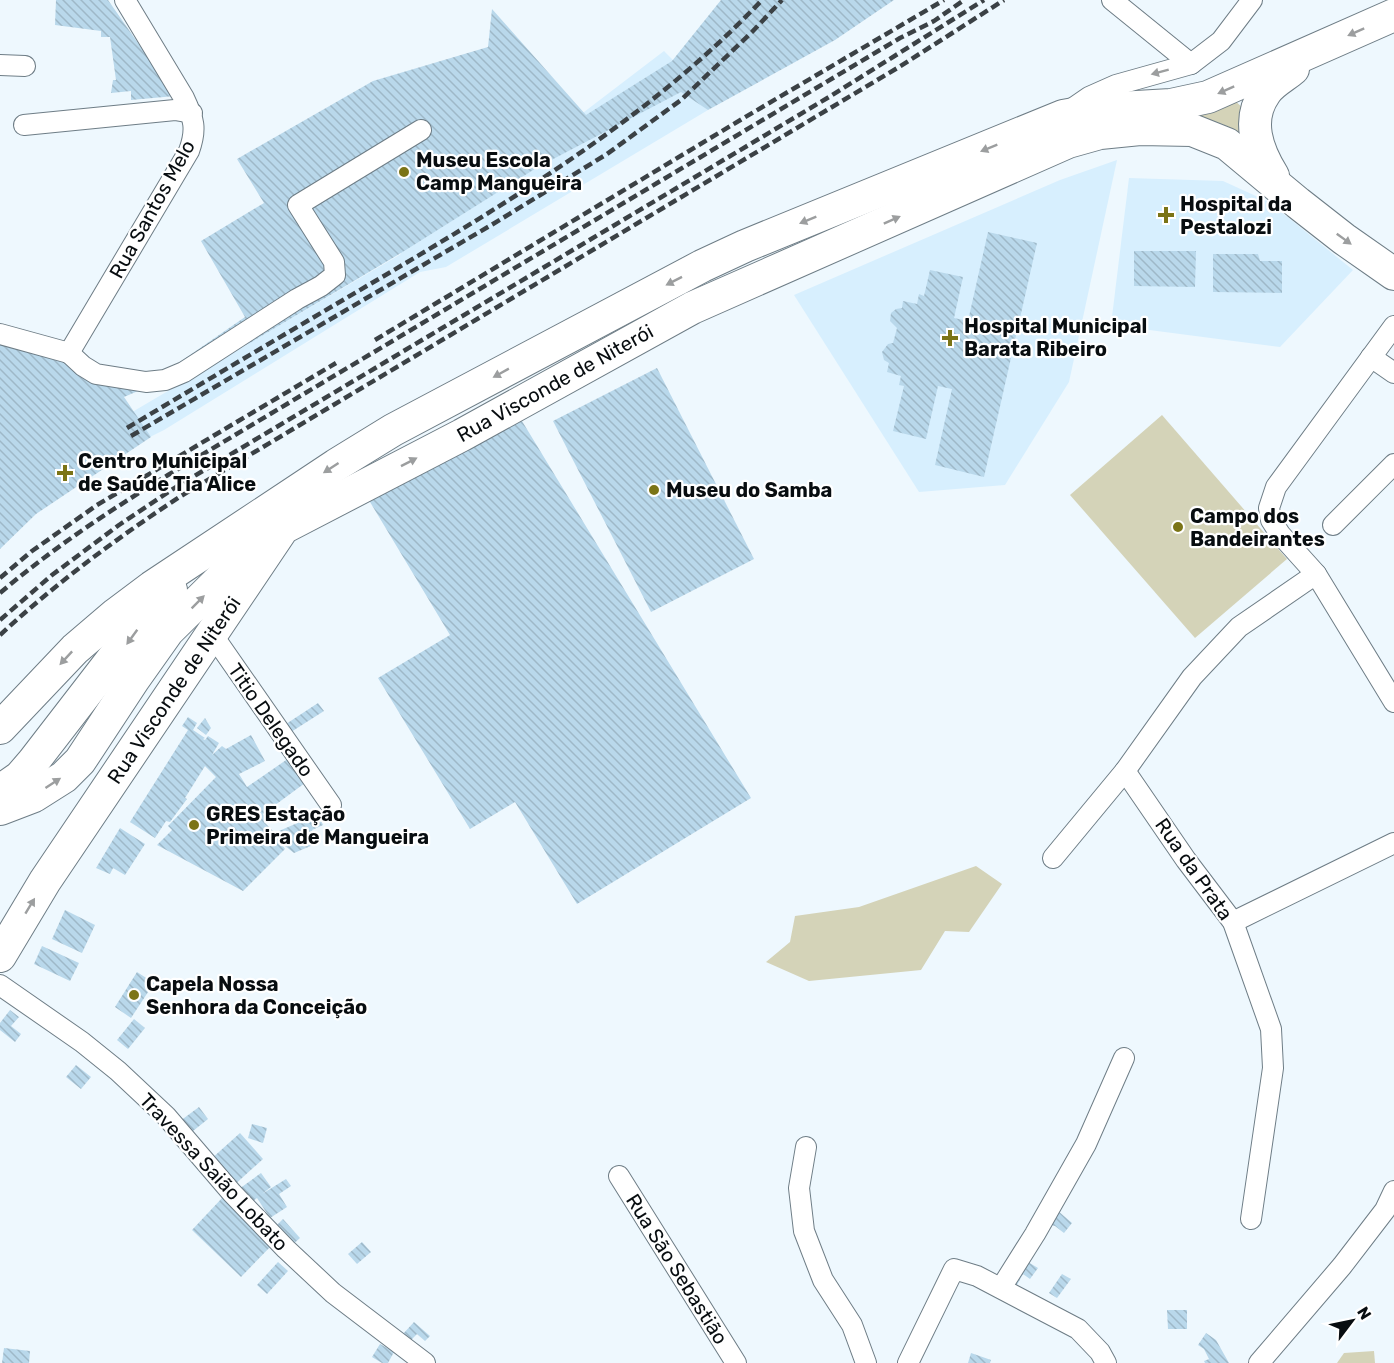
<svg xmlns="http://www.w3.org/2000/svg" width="1394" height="1363" viewBox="0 0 1394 1363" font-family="Rubik,sans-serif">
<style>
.built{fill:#d7effe}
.green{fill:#d4d3b8}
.building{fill:url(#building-back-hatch)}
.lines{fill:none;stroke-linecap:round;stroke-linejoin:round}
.minor-casing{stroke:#6e7d86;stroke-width:22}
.primary-casing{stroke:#6e7d86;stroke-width:34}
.minor{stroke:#fff;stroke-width:20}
.primary{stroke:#fff;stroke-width:32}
.rail{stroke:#3b4145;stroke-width:4.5;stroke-dasharray:9 4.5;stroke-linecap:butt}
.oneway{fill:#9c9e9f}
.poi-dot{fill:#7b7416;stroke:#fff;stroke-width:2}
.labels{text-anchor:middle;stroke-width:4.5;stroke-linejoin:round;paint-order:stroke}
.poi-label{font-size:20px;font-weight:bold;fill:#080d10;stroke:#fff;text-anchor:start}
.street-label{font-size:20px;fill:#080d10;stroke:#fff}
</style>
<defs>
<pattern id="building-back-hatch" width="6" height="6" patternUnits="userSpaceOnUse" patternTransform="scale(1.5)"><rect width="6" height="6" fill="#b9d8eb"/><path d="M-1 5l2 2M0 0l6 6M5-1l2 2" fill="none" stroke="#9eb8c8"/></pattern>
</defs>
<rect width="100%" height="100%" fill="#eef8fe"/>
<!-- built -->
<g class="built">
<path d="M664 51 673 60 708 110 446 267 420 272 164 430 136 444 122 418 401 254 396 233 529 154Z"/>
<path d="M1117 160 1069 382 1005 485 919 492 794 295 1060 180Z"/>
<path d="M1129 178 1223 181 1269 202 1353 270 1280 347 1111 325Z"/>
</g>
<!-- green -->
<g class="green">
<path d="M1232 98 1244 109V136L1222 124 1189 114Z"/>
<path d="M1162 415 1287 559 1195 638 1070 495Z"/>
<path d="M976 866 1002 884 969 932 945 931 921 970 809 981 766 962 790 942 795 916 859 907Z"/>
<path d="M1374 1351 1375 1363H1337L1344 1353Z"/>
</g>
<!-- building -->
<g class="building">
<path d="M56 0H108L175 96 131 100V91L111 93 113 80H116L110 37H101V31L55 25Z"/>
<path d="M721 0H894L835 40 708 110 681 92 538 167 401 253 250 343 124 397 151 437 36 514 0 549V335L151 382 245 317 201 241 264 203 237 159 373 81 488 47 492 9 586 115 672 61Z"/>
<path d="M988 232 1037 243 984 477 935 465 952 389 938 386 926 439 893 431 904 386 899 385 901 376 887 372 889 363 884 360 882 352 888 344 893 343 897 328 890 321 891 313 896 309 902 308 903 301 917 304 919 294 924 296 930 270 963 277 954 318 968 321Z"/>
<path d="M1134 251H1196L1195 287 1134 286Z"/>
<path d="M1213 254H1258L1260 261H1282V293L1213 292Z"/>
<path d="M657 368 754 559 651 612 553 421Z"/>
<path d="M508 398 751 798 577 904 515 802 470 829 378 678 450 635 361 487Z"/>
<path d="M318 703 324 711 291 732 286 724Z"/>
<path d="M188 717 197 723 193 730 205 738 203 739 205 740 208 736 219 743 212 755 222 746 226 749 251 735 265 761 239 774 247 787 289 758 305 783 263 814 266 819 264 822 272 830 285 849 243 891 157 845 172 830 168 826 216 777 205 766 185 798 187 799 170 822 166 821 155 838 130 822 188 730 182 726Z"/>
<path d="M205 718 211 728 206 735 197 728Z"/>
<path d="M318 814 323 825 312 830 318 843 294 853 285 846 279 831Z"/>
<path d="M120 828 145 844 125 875 113 868 110 874 96 868Z"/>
<path d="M65 910 95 925 82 953 52 939Z"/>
<path d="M42 946 79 963 70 981 34 964Z"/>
<path d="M137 972 154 983 131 1018 115 1007Z"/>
<path d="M10 1010 19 1017 11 1026 21 1034 15 1042 0 1030V1023Z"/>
<path d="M134 1019 145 1028 128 1049 117 1040Z"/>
<path d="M76 1065 91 1077 81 1089 66 1077Z"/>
<path d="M199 1107 208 1119 188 1135 176 1124Z"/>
<path d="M252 1124 267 1128 263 1143 248 1138Z"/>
<path d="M240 1133 263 1159 231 1188 210 1160Z"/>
<path d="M261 1173 271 1187 262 1194 286 1179 291 1186 279 1194 287 1207 270 1218 257 1198 250 1203 239 1189Z"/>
<path d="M223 1197 273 1244 241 1277 192 1230Z"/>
<path d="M1057 1210 1072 1223 1064 1233 1055 1226 1046 1224Z"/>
<path d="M283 1219 300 1238 290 1247 274 1228Z"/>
<path d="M362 1242 371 1252 357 1264 348 1254Z"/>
<path d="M1023 1259 1038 1268 1030 1279 1023 1274 1017 1285 1009 1281Z"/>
<path d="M278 1262 288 1271 267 1294 257 1285Z"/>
<path d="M1062 1274 1071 1279 1057 1298 1049 1293Z"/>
<path d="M1167 1310H1187V1329H1168Z"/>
<path d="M414 1322 430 1336 425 1341 417 1334 411 1340 403 1334Z"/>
<path d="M1206 1333 1216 1340 1229 1363H1205L1204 1361 1209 1359 1204 1349 1198 1345Z"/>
<path d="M380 1344 394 1352 388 1363H382L372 1357Z"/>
<path d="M4 1348 30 1351 29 1363H2Z"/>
<path d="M971 1353 991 1360 990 1363H968Z"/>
</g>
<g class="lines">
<!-- minor casing -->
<g class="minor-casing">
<g id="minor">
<path d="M1112 0 1191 64"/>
<path d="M0 65 25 66"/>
<path d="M1073 108 1089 97 1116 85 1191 64 1221 41 1252 0"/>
<path d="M24 125 175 110 192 113"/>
<path d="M1394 326 1276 487 1269 508 1271 520 1280 534 1316 574 1394 702"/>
<path d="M0 334 69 353"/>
<path d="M69 353 83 366 96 374 146 382 165 380 184 372 297 299 321 286 335 275 334 262 298 205 421 130"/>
<path d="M69 353 189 151C197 129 194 119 184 98L125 0"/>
<path d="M1371 357 1394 373"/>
<path d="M1333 525 1394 464"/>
<path d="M212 634 331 805"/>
<path d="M1125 771 1186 860 1233 922 1271 1029 1273 1068 1251 1219"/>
<path d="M1053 858 1125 771 1192 677 1239 627 1316 574"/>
<path d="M1233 922 1394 843"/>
<path d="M0 985 82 1042 118 1071 166 1116 232 1193 286 1249 333 1293 425 1363"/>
<path d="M806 1147 799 1188 804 1231 823 1280 852 1325 866 1363"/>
<path d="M619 1176 736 1363"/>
<path d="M1001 1288 1035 1234 1086 1144 1124 1058"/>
<path d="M908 1363 954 1269 977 1276 1078 1329 1100 1352 1106 1363"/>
<path d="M1259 1363 1342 1266 1385 1210 1394 1191"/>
</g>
</g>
<!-- primary casing -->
<g class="primary-casing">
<g id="primary">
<path d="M1273 176C1257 150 1246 120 1265 93 1271 83 1285 76 1293 69"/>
<path d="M0 728 75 649 116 614 152 587 336 465 393 430 702 266 745 246 1063 116 1102 109 1171 105 1208 97 1394 15"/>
<path d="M0 791 20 777 33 762 148 613 171 590"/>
<path d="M0 809 34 796 64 777 80 761 134 679 168 631 241 559 258 547"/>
<path d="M0 956 45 881 283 528 462 435 692 308 1068 142 1100 133 1140 129 1192 130 1227 144 1298 203 1344 239 1394 274"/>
</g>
</g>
<!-- minor -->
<use href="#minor" class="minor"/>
<!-- primary -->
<use href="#primary" class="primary"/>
<!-- rail -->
<g class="rail">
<path d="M375 340 742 119 944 0"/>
<path d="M127 428C214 376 302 324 389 273 522 194 655 113 762 0"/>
<path d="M131 436 493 224 607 154 681 100 752 32 782 0"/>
<path d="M0 578 32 551 97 505 336 363"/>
<path d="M0 593C53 548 109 511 168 475L900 38 934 21 964 0"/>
<path d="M0 620 52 575 119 525 176 487 829 97 984 0"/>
<path d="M0 635C56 583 117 538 181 496L899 67 1004 0"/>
</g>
</g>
<!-- one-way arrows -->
<defs><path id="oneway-solid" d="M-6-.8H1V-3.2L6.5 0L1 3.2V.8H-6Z" transform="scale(1.5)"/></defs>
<g class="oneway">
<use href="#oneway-solid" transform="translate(1356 32) rotate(156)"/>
<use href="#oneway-solid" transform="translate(1160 72) rotate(165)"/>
<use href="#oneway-solid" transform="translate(1226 90) rotate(156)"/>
<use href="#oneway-solid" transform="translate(989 148) rotate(158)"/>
<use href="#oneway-solid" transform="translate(808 220) rotate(158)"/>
<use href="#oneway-solid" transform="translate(892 220) rotate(-24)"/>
<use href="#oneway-solid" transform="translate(1344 239) rotate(36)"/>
<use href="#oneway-solid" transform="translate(674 281) rotate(153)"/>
<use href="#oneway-solid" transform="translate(501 373) rotate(151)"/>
<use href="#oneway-solid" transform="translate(409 462) rotate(-27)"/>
<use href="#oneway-solid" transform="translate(331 468) rotate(147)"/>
<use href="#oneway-solid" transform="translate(198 602) rotate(-45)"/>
<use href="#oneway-solid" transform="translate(132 637) rotate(126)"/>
<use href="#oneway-solid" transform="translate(66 658) rotate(133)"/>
<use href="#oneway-solid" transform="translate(53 783) rotate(-33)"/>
<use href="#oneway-solid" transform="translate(30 906) rotate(-59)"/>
</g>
<!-- markers -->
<g class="poi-dot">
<circle cx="404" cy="172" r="6"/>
<path d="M1163 206h6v6h6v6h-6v6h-6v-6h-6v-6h6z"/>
<path d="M947 329h6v6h6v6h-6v6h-6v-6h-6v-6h6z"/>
<path d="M62 464h6v6h6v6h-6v6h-6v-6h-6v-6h6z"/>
<circle cx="654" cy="490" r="6"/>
<circle cx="1178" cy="527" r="6"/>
<circle cx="194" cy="825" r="6"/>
<circle cx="134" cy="995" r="6"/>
</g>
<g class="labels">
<!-- poi labels -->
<g class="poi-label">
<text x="416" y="167">Museu Escola<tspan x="416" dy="23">Camp Mangueira</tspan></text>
<text x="1180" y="211">Hospital da<tspan x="1180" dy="23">Pestalozi</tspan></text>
<text x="964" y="333">Hospital Municipal<tspan x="964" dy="23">Barata Ribeiro</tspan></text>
<text x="78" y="468">Centro Municipal<tspan x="78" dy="23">de Saúde Tia Alice</tspan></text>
<text x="666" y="497">Museu do Samba</text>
<text x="1190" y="523">Campo dos<tspan x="1190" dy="23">Bandeirantes</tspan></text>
<text x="206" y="821">GRES Estação<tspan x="206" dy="23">Primeira de Mangueira</tspan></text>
<text x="146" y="991">Capela Nossa<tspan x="146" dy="23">Senhora da Conceição</tspan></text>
</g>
<!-- street labels -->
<g class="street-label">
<text transform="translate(152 209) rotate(-61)" y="7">Rua Santos Melo</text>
<text transform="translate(555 383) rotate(-29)" y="7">Rua Visconde de Niterói</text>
<text transform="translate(174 690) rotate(-56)" y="7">Rua Visconde de Niterói</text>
<text transform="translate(271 720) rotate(55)" y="7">Titio Delegado</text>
<text transform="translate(1194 869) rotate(55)" y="7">Rua da Prata</text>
<text transform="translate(214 1172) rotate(47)" y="7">Travessa Saião Lobato</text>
<text transform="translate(677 1269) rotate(58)" y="7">Rua São Sebastião</text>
</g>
</g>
<!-- north arrow -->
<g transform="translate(1352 1321) rotate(58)" stroke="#ffffff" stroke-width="4.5" paint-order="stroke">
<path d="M0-4.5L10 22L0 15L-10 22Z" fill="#080d10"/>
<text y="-9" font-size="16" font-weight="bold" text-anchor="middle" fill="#080d10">N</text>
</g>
</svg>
